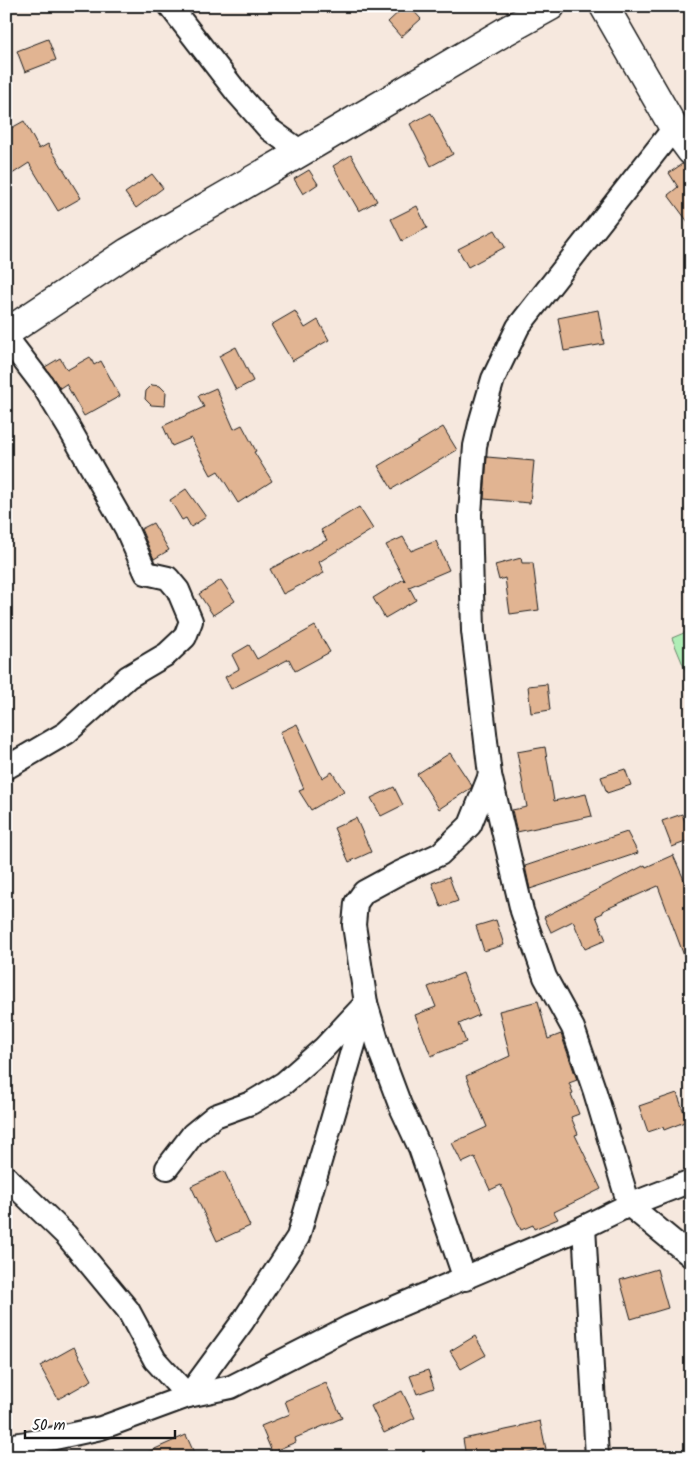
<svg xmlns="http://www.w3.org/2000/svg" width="697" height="1463" viewBox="0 0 697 1463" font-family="Kalam,sans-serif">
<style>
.green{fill:#afeeb6;stroke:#668569}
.building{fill:#e1b492;stroke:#1c1c1c}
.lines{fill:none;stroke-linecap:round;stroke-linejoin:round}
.minor-casing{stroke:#1c1c1c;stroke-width:26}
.tertiary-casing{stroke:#1c1c1c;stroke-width:31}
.primary-casing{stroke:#1c1c1c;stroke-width:31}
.minor{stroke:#fff;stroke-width:22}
.tertiary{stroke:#fff;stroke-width:28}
.primary{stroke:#fff;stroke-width:28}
</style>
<rect width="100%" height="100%" fill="#f6e8de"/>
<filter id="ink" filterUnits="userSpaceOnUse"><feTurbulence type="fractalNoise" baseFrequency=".02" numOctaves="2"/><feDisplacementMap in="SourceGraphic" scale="10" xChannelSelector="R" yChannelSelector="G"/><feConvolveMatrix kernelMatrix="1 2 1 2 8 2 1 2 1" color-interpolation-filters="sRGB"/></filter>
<g filter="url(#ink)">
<!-- green -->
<path class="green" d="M691 630V684L672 638Z"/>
<!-- building -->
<g class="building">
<path d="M405 6H409L421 19 401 37 388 22Z"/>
<path d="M48 39 56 60 25 72 17 51Z"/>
<path d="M431 113 453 154 431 166 410 124Z"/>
<path d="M24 121 39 149 48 144 81 198 58 211 29 163 6 178V131Z"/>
<path d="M351 155 377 201 359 211 333 166Z"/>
<path d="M682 164 686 166 691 172V226L668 195 678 187 669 173Z"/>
<path d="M309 170 318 184 303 194 294 179Z"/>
<path d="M152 174 163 188 136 208 125 193Z"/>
<path d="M417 206 427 228 402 241 391 219Z"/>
<path d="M495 230 505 247 468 267 458 249Z"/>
<path d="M598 310 604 344 564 351 558 318Z"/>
<path d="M295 311 305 328 318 320 329 340 292 361 271 325Z"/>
<path d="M236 347 253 381 236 390 219 356Z"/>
<path d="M90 357 94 365 101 361 120 396 84 416 66 384 60 388 45 367 60 358 67 370Z"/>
<path d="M152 385 160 386 166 392 165 406 151 405 145 399 146 391Z"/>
<path d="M216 388 234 429 242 425 256 451 254 452 272 481 238 503 218 471 211 475 191 438 172 446 163 426 204 407 198 396Z"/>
<path d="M443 427 457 450 392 489 378 466Z"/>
<path d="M487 457 534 461 530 503 484 499Z"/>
<path d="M186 489 206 517 191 527 186 518 182 520 170 500Z"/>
<path d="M359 507 373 529 319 562 324 573 283 594 270 569 327 540 321 530Z"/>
<path d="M153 523 169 550 154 559 141 529Z"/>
<path d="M403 537 411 551 436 541 449 570 409 587 416 600 385 618 373 598 404 579 405 581 386 545Z"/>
<path d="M521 558 522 563H533L539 610 510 614 505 578 499 580 495 565Z"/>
<path d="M221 580 235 601 213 615 199 594Z"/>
<path d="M315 626 330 652 295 671 289 659 231 689 225 677 239 669 232 655 249 645 257 659Z"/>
<path d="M547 684 550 710 531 713 528 686Z"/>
<path d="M297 724 322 778 332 772 344 791 311 810 299 791 304 789 280 732Z"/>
<path d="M545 747 554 801 586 794 592 816 517 832 512 810 527 807 517 752Z"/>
<path d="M450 753 472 786 471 788 439 809 417 774Z"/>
<path d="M625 769 631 785 607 793 601 777Z"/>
<path d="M394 787 403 805 381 816 371 798Z"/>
<path d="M682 814 691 836V840L672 847 662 821Z"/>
<path d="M356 818 371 852 349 862 334 828Z"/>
<path d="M627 832 638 853 530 889 525 866Z"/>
<path d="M673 855 691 895V969H689L658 886 602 911 603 913 596 916 606 940 585 949 573 921 551 932 544 917 645 865 646 867Z"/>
<path d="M449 877 458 901 441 907 432 883Z"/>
<path d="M496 920 504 945 484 951 476 926Z"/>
<path d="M463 973 479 1015 459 1024 466 1042 431 1056 415 1015 436 1007 428 987Z"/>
<path d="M538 1001 548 1039 561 1034 577 1080 569 1083 573 1093 571 1094 579 1114 571 1117 578 1134 575 1135 601 1189 554 1212 558 1219 534 1229 533 1225 521 1230 501 1185 490 1190 475 1157 462 1163 452 1143 487 1127 466 1076 510 1056 499 1011Z"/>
<path d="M677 1093 687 1121 664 1130 663 1127 648 1132 639 1106Z"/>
<path d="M224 1171 250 1226 217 1241 191 1186Z"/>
<path d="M657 1269 668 1308 631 1319 620 1280Z"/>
<path d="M475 1336 486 1355 461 1369 450 1351Z"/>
<path d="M74 1347 92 1380 58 1399 40 1366Z"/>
<path d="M428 1370 434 1388 417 1394 410 1376Z"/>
<path d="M326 1383 342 1418 295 1438 296 1442 272 1452 261 1426 290 1414 285 1401Z"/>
<path d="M402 1391 415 1418 384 1433 371 1406Z"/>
<path d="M540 1421 546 1449 511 1457H466L463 1439 520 1427V1426Z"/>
<path d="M186 1435 196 1457H137Z"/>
</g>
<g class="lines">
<!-- minor casing -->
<g class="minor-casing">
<g id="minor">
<path d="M170 6 238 94 269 129 301 152"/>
<path d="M674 128 518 327 493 379 481 420 475 446 470 514 473 631 490 775 522 911 545 977 573 1028 595 1092 629 1205 691 1256"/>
<path d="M6 768 66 733 128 677 167 654 185 637 191 621 178 590 168 578 146 573 126 528 69 428 42 384 13 346 7 333"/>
<path d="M167 1168 193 1134 215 1116 251 1103 284 1083 324 1048 366 1003 354 925 356 903 364 892 399 873 440 854 470 825 490 775"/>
<path d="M6 1177 66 1235 128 1310 155 1360 188 1396 231 1387 349 1327 584 1227 629 1205 691 1181"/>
<path d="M584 1227 597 1457"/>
<path d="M6 1446 41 1441 101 1428 188 1396 243 1321 298 1237 366 1003 382 1057 400 1105 420 1148 465 1279"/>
</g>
</g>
<!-- tertiary casing -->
<g class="tertiary-casing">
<path id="tertiary" d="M6 333 128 252 301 152 504 32 551 6"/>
</g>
<!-- primary casing -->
<g class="primary-casing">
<path id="primary" d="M604 6 674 128 691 151"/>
</g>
<!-- minor -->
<use href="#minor" class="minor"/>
<!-- tertiary -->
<use href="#tertiary" class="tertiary"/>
<!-- primary -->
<use href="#primary" class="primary"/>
</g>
</g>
<!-- margin -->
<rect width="697" height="1463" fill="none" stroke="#fff" stroke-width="25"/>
<rect x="12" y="12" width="672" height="1438" fill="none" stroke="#1c1c1c" stroke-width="2" filter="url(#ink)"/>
<!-- scale -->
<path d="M25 1430v8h150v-8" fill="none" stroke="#1c1c1c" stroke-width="2.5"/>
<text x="32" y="1430" font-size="15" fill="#1c1c1c" stroke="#ffffff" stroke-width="4" paint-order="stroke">50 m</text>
</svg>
